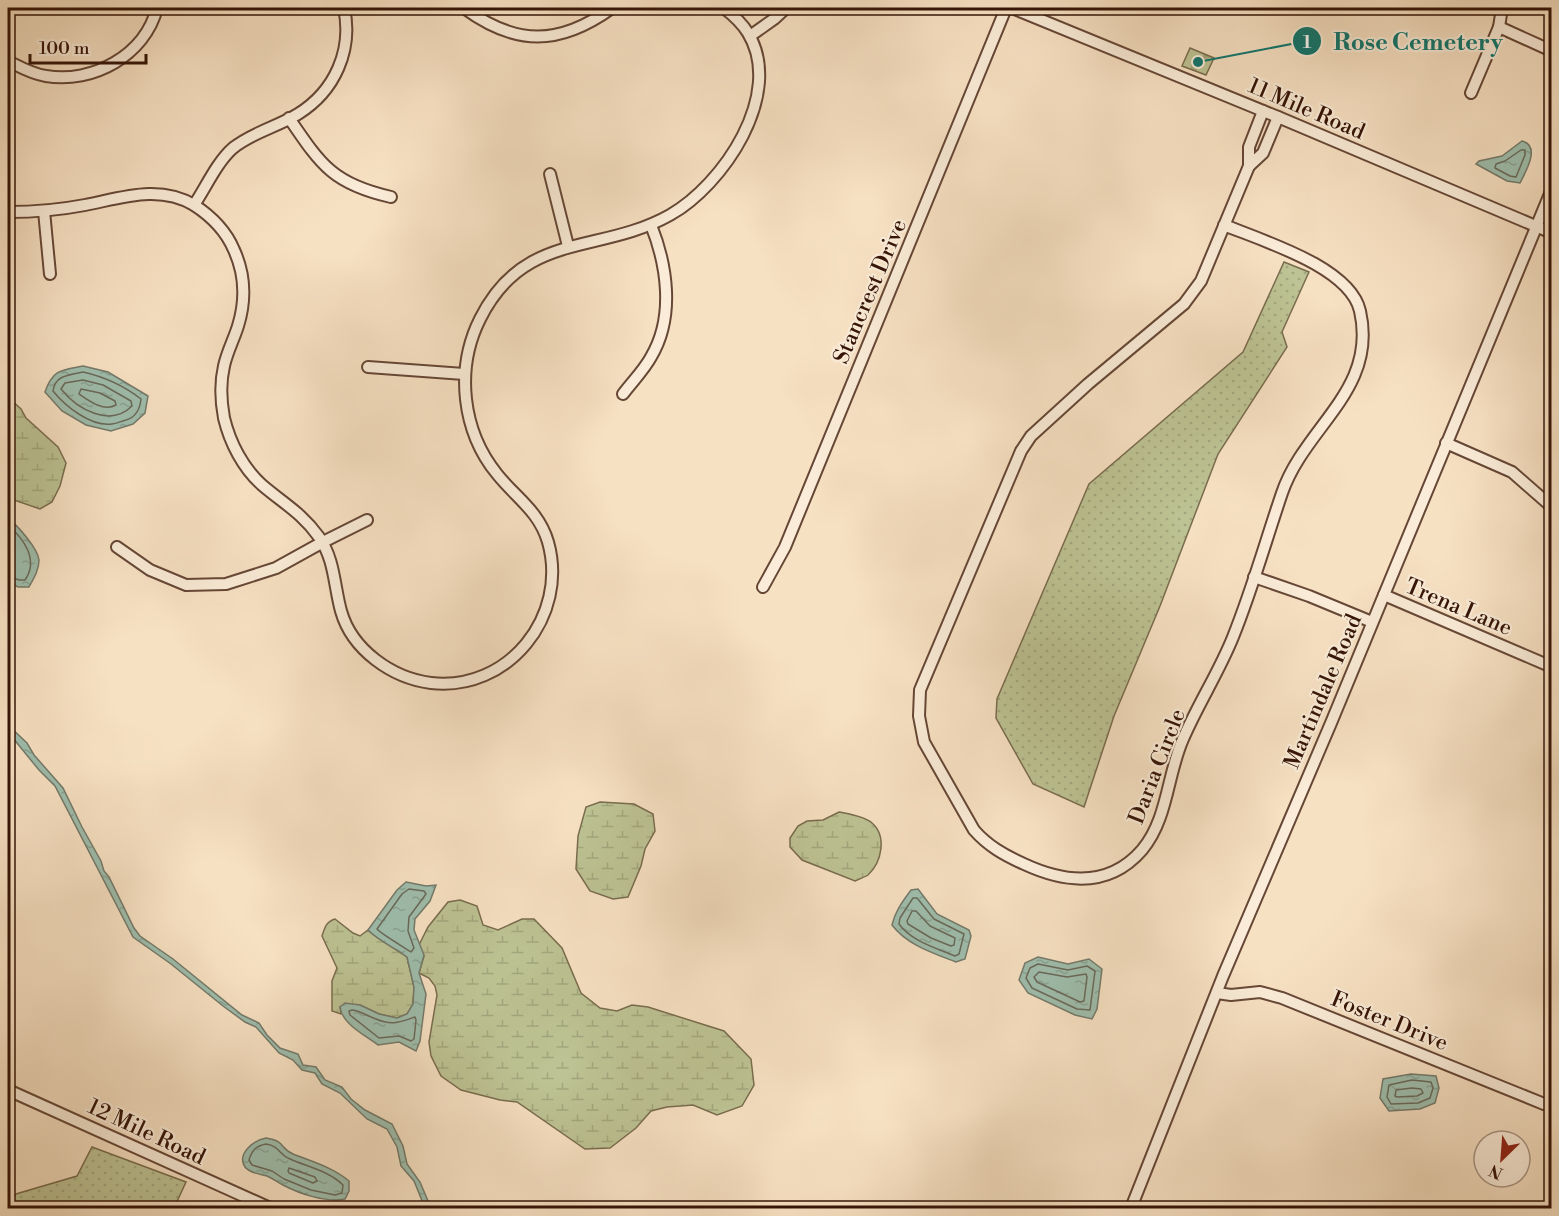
<svg xmlns="http://www.w3.org/2000/svg" width="1559" height="1216" viewBox="0 0 1559 1216" font-family="'Libre Bodoni',serif">
<style>
.grass{fill:url(#grass-dots);stroke:#796c4e;stroke-width:1.5}
.wetland{fill:url(#wetland-marsh);stroke:#796c4e;stroke-width:1.5}
.cemetery{fill:url(#cemetery-stones);stroke:#796c4e;stroke-width:1.5}
.water{fill:url(#water-ripples);stroke:#747a6b;stroke-width:1.5}
.lines{fill:none;stroke-linecap:round;stroke-linejoin:round}
.shore{stroke:#6a695a;stroke-width:1.5}
.minor-casing{stroke:#664736;stroke-width:14}
.minor{stroke:#faecd8;stroke-width:10}
.labels{text-anchor:middle;stroke-width:4.5;stroke-linejoin:round;paint-order:stroke}
.street-label{font-size:22px;fill:#351407;stroke:#faecd8}
.leader{fill:none;stroke:#0f766e;stroke-width:2}
.callout-dot{fill:#0f766e;stroke:#faecd8;stroke-width:2}
.mark-label{font-size:18px;text-anchor:middle;font-weight:bold;fill:#fff}
.callout-label{font-size:24px;text-anchor:middle;font-weight:bold;fill:#0f766e;stroke:#faecd8;stroke-width:4.5;stroke-linejoin:round;paint-order:stroke}
</style>
<defs>
<pattern id="grass-dots" width="8" height="8" patternUnits="userSpaceOnUse" patternTransform="scale(1.5)"><rect width="8" height="8" fill="#bdc394"/><path d="M2 2h.1M6 6h.1" fill="none" stroke="#a3a77e" stroke-width="1.8" stroke-linecap="round"/></pattern>
<pattern id="wetland-marsh" width="20" height="14" patternUnits="userSpaceOnUse" patternTransform="scale(1.5)"><rect width="20" height="14" fill="#bdc394"/><path d="M1 5h8M5 5V1M11 12h8M15 12V8" fill="none" stroke="#a3a77e"/></pattern>
<pattern id="cemetery-stones" width="16" height="16" patternUnits="userSpaceOnUse" patternTransform="scale(1.5)"><rect width="16" height="16" fill="#bdc394"/><path d="M2 7V4a2 2 0 0 1 4 0v3zM10 15v-3a2 2 0 0 1 4 0v3z" fill="#a3a77e"/></pattern>
<pattern id="water-ripples" width="26" height="14" patternUnits="userSpaceOnUse" patternTransform="scale(1.5)"><rect width="26" height="14" fill="#9ebead"/><path d="M2 4q2-2 4 0t4 0M15 11q2-2 4 0t4 0" fill="none" stroke="#89a293"/></pattern>
</defs>
<rect width="100%" height="100%" fill="#f7e1c3"/>
<filter id="stains"><feTurbulence type="fractalNoise" baseFrequency=".00333" numOctaves="4"/><feColorMatrix values="0 0 0 0 .2 0 0 0 0 .09 0 0 0 0 .02 0 0 0 .5 -.17"/></filter>
<radialGradient id="worn" r=".72"><stop offset=".6" stop-color="#630" stop-opacity="0"/><stop offset="1" stop-color="#630" stop-opacity=".3"/></radialGradient>
<!-- grass -->
<g class="grass">
<path d="M1284 262 1309 272 1282 332 1287 347 1218 454 1160 606 1114 716 1084 807 1033 784 996 718 997 699 1089 484 1243 352Z"/>
<path d="M92 1147 186 1182 174 1208H8V1205L16 1194 77 1176Z"/>
</g>
<!-- wetland -->
<g class="wetland">
<path d="M8 397 21 409 26 418 58 447 66 463 60 486 52 502 40 509 8 498Z"/>
<path d="M600 802 634 804 653 814 655 831 645 849 641 866 628 897 613 899 590 891 576 869 578 836 586 807Z"/>
<path d="M839 812C849 814 864 816 872 823 887 836 882 862 868 875 865 877 859 879 855 881L802 860 790 847V838L798 826 807 821 823 820Z"/>
<path d="M460 900 477 906 483 925 498 930 522 919H534L562 948 581 993 600 1008 617 1011 632 1005 648 1007 724 1031 751 1059 754 1085 742 1106 717 1115 693 1105 667 1107 651 1111 636 1128 610 1148 585 1149 517 1102 500 1100 461 1090 441 1076 431 1056 429 1042 437 995 435 986 429 978 419 973 424 956 419 945 428 927 448 902Z"/>
<path d="M335 919 353 933 360 936 368 930C379 941 394 947 407 957L414 987 413 1005 407 1014 397 1018 379 1014 360 1005 340 1007 341 1014 332 1011V981L337 968 322 936C325 927 326 922 335 919Z"/>
</g>
<!-- cemetery -->
<path class="cemetery" d="M1190 48 1214 58 1206 75 1182 66Z"/>
<!-- water -->
<g class="water">
<path d="M1522 141C1541 146 1526 171 1520 183L1507 181 1476 164 1479 161 1502 156Z"/>
<path d="M83 366 108 372 148 396 145 413 133 424 111 431 86 425 62 411 45 392C53 369 62 370 83 366Z"/>
<path d="M8 519C17 524 38 549 39 560 39 570 34 578 29 587H18L8 581Z"/>
<path d="M8 725 27 743 34 755 63 788 82 827 101 861 104 871 109 877 134 928 140 936 173 959 242 1015 259 1023 267 1035 280 1048 298 1054 303 1065 316 1067 325 1080 342 1087 351 1099 365 1110 392 1124 403 1146 407 1164 420 1182 431 1208H425L414 1181 401 1166 397 1147 387 1129 367 1119 340 1093 322 1084 315 1073 302 1070 293 1060 279 1053 256 1027 245 1022 223 1006 171 964 133 937 55 786 39 770 8 732Z"/>
<path d="M406 882 426 886 436 885 430 901 415 919 414 930 424 955 419 973 426 994 420 1041 416 1051 399 1042 378 1045C365 1035 342 1024 340 1007L345 1003 360 1005 379 1014 397 1018 407 1014 413 1004 414 987 407 957C394 947 379 941 368 930L397 890Z"/>
<path d="M918 889 937 914 969 930 971 936 965 959 956 962C933 953 907 945 892 925 895 911 903 901 911 890Z"/>
<path d="M1038 957 1068 964 1089 959 1102 969 1097 1009 1092 1019 1075 1015 1028 993 1019 980 1025 963Z"/>
<path d="M1411 1074 1436 1076 1439 1088 1435 1103 1420 1109 1389 1111 1380 1098 1383 1079Z"/>
<path d="M266 1138C286 1141 280 1149 293 1154 313 1162 332 1167 349 1181V1191L345 1199C327 1203 300 1194 283 1185 277 1182 272 1178 267 1176 260 1174 249 1173 245 1167 236 1153 255 1140 266 1138Z"/>
</g>
<g class="lines">
<!-- shore -->
<g class="shore">
<path d="M1521 150H1525V155L1516 177 1510 176 1495 168 1496 164 1505 161Z"/>
<path d="M83 372C105 377 123 385 141 399 140 409 136 417 126 420 121 421 117 424 112 424 91 427 65 406 53 391 55 375 69 375 83 372Z"/>
<path d="M83 380 103 385 131 401 132 406C110 428 77 409 61 389L65 383Z"/>
<path d="M81 389 100 393 115 401 116 405C104 412 89 401 79 394Z"/>
<path d="M8 525C24 539 39 560 25 580H19L8 576"/>
<path d="M409 889 424 891 426 894 409 917 408 931 414 948 411 952C405 948 380 933 377 929L402 894Z"/>
<path d="M913 898H917L934 919 964 934 959 954 955 956C936 948 911 941 899 924L900 918Z"/>
<path d="M912 911H916L930 926 955 938 954 945 951 946 931 938 908 924 907 921Z"/>
<path d="M1038 964 1068 970 1087 966 1095 971 1090 1010 1077 1009 1032 988 1026 978 1030 968Z"/>
<path d="M1039 972 1067 977 1086 974 1087 977 1084 1001 1080 1002 1037 982 1034 977Z"/>
<path d="M352 1010C361 1011 367 1016 376 1019 392 1026 400 1022 415 1017L416 1020 414 1039 411 1041 399 1036 379 1038 350 1015 349 1011Z"/>
<path d="M1412 1080 1431 1082 1433 1088 1430 1098 1418 1103 1391 1104 1387 1097 1389 1085Z"/>
<path d="M1412 1088 1421 1089 1423 1093 1417 1096 1397 1097 1395 1096 1396 1090Z"/>
<path d="M266 1144C280 1146 279 1155 290 1159 308 1167 329 1171 343 1185L342 1193 335 1195 311 1190 284 1179 272 1171 252 1165 249 1160C252 1150 256 1146 266 1144Z"/>
<path d="M289 1168 315 1177 317 1181 313 1183 289 1173 288 1171Z"/>
</g>
<!-- minor casing -->
<g class="minor-casing">
<g id="minor">
<path d="M464 8C516 46 559 46 612 8"/>
<path d="M1012 8 1278 117 1552 233"/>
<path d="M1499 27 1552 51"/>
<path d="M750 36 774 19 786 8"/>
<path d="M8 61C20 67 32 74 46 76 93 84 145 55 157 8"/>
<path d="M1471 93 1499 27 1502 8"/>
<path d="M289 118C321 165 333 184 391 197"/>
<path d="M1249 166 1263 153 1278 117"/>
<path d="M550 174 568 246"/>
<path d="M194 205C206 187 217 162 233 148 253 132 277 127 298 114 335 91 353 50 344 8"/>
<path d="M44 211 50 274"/>
<path d="M8 212C33 212 59 210 85 205 121 198 159 184 194 205 211 216 226 231 234 250 245 274 246 300 238 326 234 339 227 352 224 366 220 383 221 402 224 418 230 443 243 468 262 485 283 503 302 513 319 537 335 560 334 586 341 611 352 650 392 678 431 683 508 692 569 616 548 542 539 511 516 498 497 474 462 431 455 369 480 319 524 230 599 255 670 215 723 185 785 94 748 33 742 23 733 15 724 8"/>
<path d="M1224 225C1263 241 1350 267 1360 311 1378 390 1305 426 1282 493 1266 540 1252 590 1233 637 1219 672 1198 704 1183 739 1167 775 1168 819 1142 850 1109 888 1065 883 1024 864 1004 855 988 846 974 830L924 742 919 716 920 690 1021 451 1031 436 1088 384 1184 304 1201 281 1249 166V147L1263 111"/>
<path d="M368 367 464 374"/>
<path d="M623 394C632 382 644 370 651 357 675 317 667 265 651 225"/>
<path d="M1446 443 1512 472 1552 507"/>
<path d="M117 547 150 570 186 585 226 584 276 568 323 542 367 520"/>
<path d="M1254 577 1309 596 1372 622"/>
<path d="M763 587 785 547 1006 8"/>
<path d="M1384 595 1552 667"/>
<path d="M1217 993 1231 995 1260 992 1282 998 1544 1104"/>
<path d="M8 1090 270 1208"/>
<path d="M1131 1208 1223 976 1331 723 1552 189"/>
</g>
</g>
<!-- minor -->
<use href="#minor" class="minor"/>
</g>
<g class="labels">
<!-- street labels -->
<g class="street-label">
<text transform="translate(1307 108) rotate(23)" y="8">11 Mile Road</text>
<text transform="translate(869 291) rotate(-67)" y="8">Stancrest Drive</text>
<text transform="translate(1459 606) rotate(23)" y="8">Trena Lane</text>
<text transform="translate(1322 691) rotate(-67)" y="8">Martindale Road</text>
<text transform="translate(1156 766) rotate(-69)" y="8">Daria Circle</text>
<text transform="translate(1390 1020) rotate(22)" y="8">Foster Drive</text>
<text transform="translate(147 1131) rotate(25)" y="8">12 Mile Road</text>
</g>
</g>
<!-- callouts -->
<path class="leader" d="M1198 62L1307 41"/>
<g class="callout-dot">
<circle cx="1198" cy="62" r="6"/>
<circle cx="1307" cy="41" r="15"/>
</g>
<g class="mark-label">
<text x="1307" y="48">1</text>
</g>
<g class="callout-label">
<text x="1418" y="50">Rose Cemetery</text>
</g>
<!-- margin -->
<rect width="1559" height="1216" fill="none" stroke="#f7e1c3" stroke-width="30"/>
<rect x="9" y="9" width="1541" height="1198" fill="none" stroke="#351407" stroke-width="3"/>
<rect x="15" y="15" width="1529" height="1186" fill="none" stroke="#351407" stroke-width="1.5"/>
<!-- north arrow -->
<g transform="translate(1502 1159) rotate(205)"><circle r="28" fill="#faecd8" stroke="#ab9684" stroke-width="1.5"/>
<path d="M0-4.5L10 22L0 15L-10 22Z" fill="#8f2418"/>
<text y="-9" font-size="16" font-weight="bold" text-anchor="middle" fill="#351407">N</text>
</g>
<!-- scale -->
<path d="M30 54v9h116v-9" fill="none" stroke="#351407" stroke-width="3"/>
<text x="39" y="54" font-size="18" fill="#351407" stroke="#faecd8" stroke-width="4.5" paint-order="stroke">100 m</text>
<rect width="100%" height="100%" filter="url(#stains)"/>
<rect width="100%" height="100%" fill="url(#worn)"/>
</svg>
